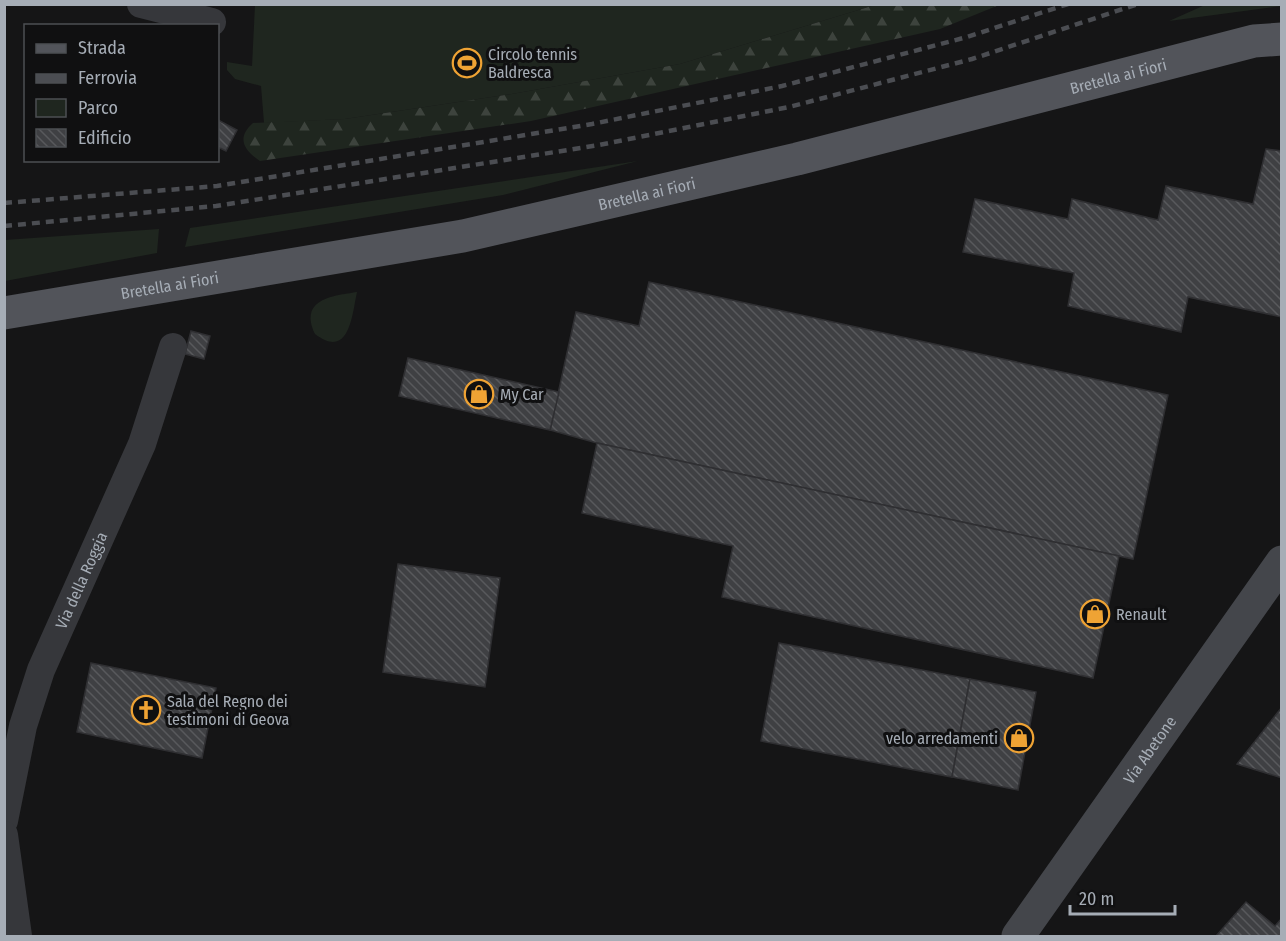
<svg xmlns="http://www.w3.org/2000/svg" width="1286" height="941" viewBox="0 0 1286 941" font-family="'Fira Sans Condensed',sans-serif">
<style>
.green{fill:#1f261f}
.forest{fill:url(#forest-firs)}
.building{fill:url(#building-back-hatch);stroke:#2f2f32;stroke-width:1.5}
.lines{fill:none;stroke-linecap:round;stroke-linejoin:round}
.minor{stroke:#36373b;stroke-width:28}
.secondary{stroke:#44464b;stroke-width:33}
.primary{stroke:#52545a;stroke-width:33}
.rail{stroke:#4b4d52;stroke-width:4.5;stroke-dasharray:8 6;stroke-linecap:butt}
.labels{text-anchor:middle;stroke-width:6;stroke-linejoin:round;paint-order:stroke}
.poi-label{font-size:16px;fill:#a6adb6;stroke:#101011;text-anchor:start}
.street-label{font-size:16px;fill:#a6adb6;stroke:#101011}
</style>
<defs>
<pattern id="forest-firs" width="22" height="20" patternUnits="userSpaceOnUse" patternTransform="scale(1.5)"><rect width="22" height="20" fill="#1f261f"/><path d="M5 1l3.5 6h-7zM16 11l3.5 6h-7z" fill="#3d433d"/></pattern>
<pattern id="building-back-hatch" width="6" height="6" patternUnits="userSpaceOnUse" patternTransform="scale(1.5)"><rect width="6" height="6" fill="#3f4043"/><path d="M-1 5l2 2M0 0l6 6M5-1l2 2" fill="none" stroke="#58595c"/></pattern>
</defs>
<rect width="100%" height="100%" fill="#151516"/>
<!-- green -->
<g class="green">
<path d="M255 5H875L680 64 512 94 345 119 264 123 261 86 235 79 227 70V62L252 66Z"/>
<path d="M1205 5 1281 4 1282 6 1169 21Z"/>
<path d="M638 161 503 195 185 247 190 228Z"/>
<path d="M159 229 157 253 5 281V240Z"/>
<path d="M357 292C352 316 349 360 315 334 299 299 332 296 357 292Z"/>
</g>
<!-- forest -->
<path class="forest" d="M875 5H999L940 29 531 121 260 161C244 150 236 138 253 123L345 119 512 94 680 64Z"/>
<!-- building -->
<g class="building">
<path d="M218 120 237 130 226 151 218 147Z"/>
<path d="M1266 149 1282 151V317L1188 297 1181 332 1068 306 1074 273 963 252 975 199 1068 219 1072 199 1158 220 1166 186 1253 204Z"/>
<path d="M649 282 1168 395 1133 559 597 443 550 430 576 312 639 326Z"/>
<path d="M191 331 210 336 204 359 185 354Z"/>
<path d="M408 358 559 392 550 430 399 396Z"/>
<path d="M597 443 1119 556 1093 678 722 597 733 546 582 513Z"/>
<path d="M398 564 500 578 485 687 383 672Z"/>
<path d="M779 643 970 679 952 777 761 741Z"/>
<path d="M91 663 216 688 202 758 77 732Z"/>
<path d="M970 679 1036 692 1018 790 952 777Z"/>
<path d="M1282 707V778L1237 764Z"/>
<path d="M1246 902 1275 926 1282 918V936H1216Z"/>
</g>
<g class="lines">
<!-- minor -->
<g class="minor">
<path d="M141 4 212 22"/>
<path id="s1" d="M4 821 23 726 41 670 142 444 173 347"/>
<path d="M4 835 18 936"/>
</g>
<!-- secondary -->
<path class="secondary" id="s2" d="M1018 936 1282 562"/>
<!-- primary -->
<path class="primary" id="s3" d="M4 313 463 236 797 159 1254 41 1282 39"/>
<!-- rail -->
<g class="rail">
<path d="M4 203 217 186 592 124 782 86 967 37 1068 4"/>
<path d="M4 226 216 206 599 145 789 107 972 59 1138 4"/>
</g>
</g>
<!-- icons -->
<defs>
<g id="stadium-ring" transform="scale(1.5)"><circle r="9.5" fill="#101011" stroke="#efa334" stroke-width="1.5"/><path d="M0-5a6.5 5 0 1 0 0 10a6.5 5 0 1 0 0-10ZM-3.5-1.8h7v3.6h-7Z" fill="#efa334"/></g>
<g id="shop-ring" transform="scale(1.5)"><circle r="9.5" fill="#101011" stroke="#efa334" stroke-width="1.5"/><path d="M-5-2.5h2.3a2.7 3.5 0 0 1 5.4 0H5L5.5 6h-11ZM-1.5-2.5h3a1.5 2.3 0 0 0-3 0Z" fill="#efa334"/></g>
<g id="church-ring" transform="scale(1.5)"><circle r="9.5" fill="#101011" stroke="#efa334" stroke-width="1.5"/><path d="M-1.2-6h2.4v3.5h3.3v2.4h-3.3V6h-2.4V-.1h-3.3v-2.4h3.3Z" fill="#efa334"/></g>
</defs>
<g fill-rule="evenodd">
<use href="#stadium-ring" x="467" y="63"/>
<use href="#shop-ring" x="479" y="394"/>
<use href="#shop-ring" x="1095" y="614"/>
<use href="#church-ring" x="146" y="710"/>
<use href="#shop-ring" x="1019" y="738"/>
</g>
<g class="labels">
<!-- poi labels -->
<g class="poi-label">
<text x="488" y="60">Circolo tennis<tspan x="488" dy="18">Baldresca</tspan></text>
<text x="500" y="400">My Car</text>
<text x="1116" y="620">Renault</text>
<text x="167" y="707">Sala del Regno dei<tspan x="167" dy="18">testimoni di Geova</tspan></text>
<text x="998" y="744" text-anchor="end">velo arredamenti</text>
</g>
<!-- street labels -->
<g class="street-label">
<text dy="6" stroke="none"><textPath href="#s3" startOffset="1140">Bretella ai Fiori</textPath></text>
<text dy="6" stroke="none"><textPath href="#s3" startOffset="654">Bretella ai Fiori</textPath></text>
<text dy="6" stroke="none"><textPath href="#s3" startOffset="168">Bretella ai Fiori</textPath></text>
<text dy="6" stroke="none"><textPath href="#s1" startOffset="254">Via della Roggia</textPath></text>
<text dy="6" stroke="none"><textPath href="#s2" startOffset="228">Via Abetone</textPath></text>
</g>
</g>
<!-- border -->
<rect width="1286" height="941" fill="none" stroke="#a6adb6" stroke-width="12"/>
<!-- legend -->
<rect x="24" y="24" width="195" height="138" fill="#101011" stroke="#4c4f53" stroke-width="1.5"/>
<rect x="36" y="44" width="30" height="9" fill="#52545a" stroke="#4c4f53" stroke-width="1.5"/>
<text x="78" y="54" font-size="18" fill="#a6adb6">Strada</text>
<rect x="36" y="74" width="30" height="9" fill="#4b4d52" stroke="#4c4f53" stroke-width="1.5"/>
<text x="78" y="84" font-size="18" fill="#a6adb6">Ferrovia</text>
<rect x="36" y="99" width="30" height="18" fill="#1f261f" stroke="#4c4f53" stroke-width="1.5"/>
<text x="78" y="114" font-size="18" fill="#a6adb6">Parco</text>
<rect x="36" y="129" width="30" height="18" fill="url(#building-back-hatch)" stroke="#4c4f53" stroke-width="1.5"/>
<text x="78" y="144" font-size="18" fill="#a6adb6">Edificio</text>
<!-- scale -->
<path d="M1070 905v9h105v-9" fill="none" stroke="#a6adb6" stroke-width="3"/>
<text x="1079" y="905" font-size="18" fill="#a6adb6" stroke="#101011" stroke-width="4.5" paint-order="stroke">20 m</text>
</svg>
